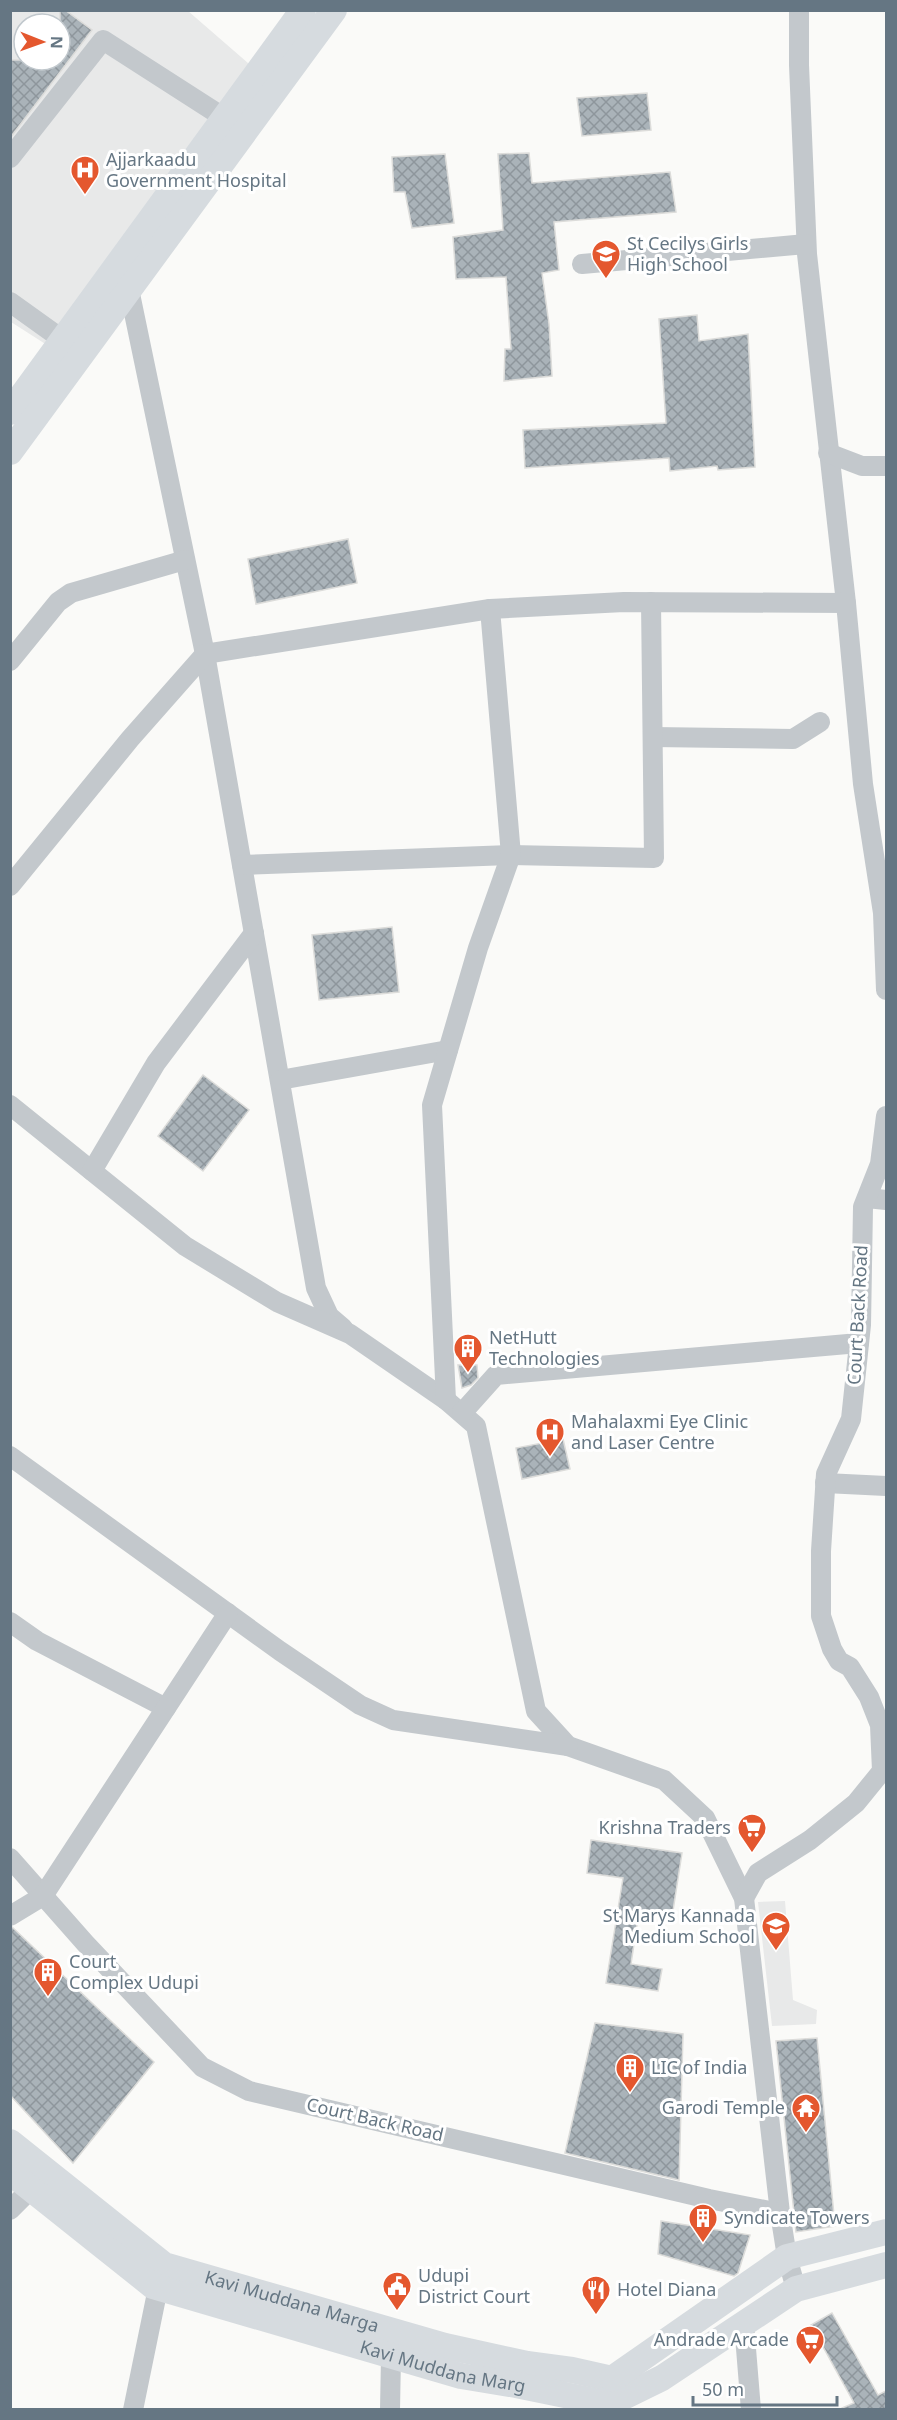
<svg xmlns="http://www.w3.org/2000/svg" width="897" height="2420" viewBox="0 0 897 2420" font-family="'Noto Sans',sans-serif">
<style>
.built{fill:#e8e9e9;fill-rule:evenodd}
.building{fill:url(#building-cross-hatch);stroke:#dcdcda;stroke-width:1.5}
.lines{fill:none;stroke-linecap:round;stroke-linejoin:round}
.minor{stroke:#c3c8cc;stroke-width:20}
.major{stroke:#d6dbdf;stroke-width:26}
.labels{text-anchor:middle;stroke-width:6;stroke-linejoin:round;paint-order:stroke}
.poi-label{font-size:18px;fill:#657683;stroke:#fff;text-anchor:start}
.street-label{font-size:18px;fill:#657683;stroke:#fff}
</style>
<defs>
<pattern id="building-cross-hatch" width="8" height="8" patternUnits="userSpaceOnUse" patternTransform="scale(1.5)"><rect width="8" height="8" fill="#aab3b9"/><path d="M0 0l8 8M0 8l8-8" fill="none" stroke="#8e969c"/></pattern>
</defs>
<rect width="100%" height="100%" fill="#fafaf8"/>
<!-- built -->
<g class="built">
<path d="M10 11H188L256 70 47 345 11 322ZM24 24H60V60H24Z"/>
<path d="M785 1901 793 2000 817 2010 816 2024 772 2026 758 1902Z"/>
</g>
<!-- building -->
<g class="building">
<path d="M60 10H65L92 30 10 138V60H60Z"/>
<path d="M647 93 651 130 582 136 577 98Z"/>
<path d="M529 153 532 183 670 172 676 212 554 222 559 270 542 273 549 324 552 376 504 381 505 349H511L506 277 456 279 453 237 503 230 498 154Z"/>
<path d="M445 154 454 223 412 228 405 192H394L392 157Z"/>
<path d="M697 315 699 341 748 334 755 467 718 470 717 466 670 471 669 458 525 468 523 430 666 423 659 319Z"/>
<path d="M348 539 357 583 256 604 248 559Z"/>
<path d="M392 927 399 992 319 1000 312 935Z"/>
<path d="M203 1075 249 1110 203 1171 158 1136Z"/>
<path d="M458 1365H477L478 1378 471 1385 462 1388Z"/>
<path d="M563 1439 570 1469 522 1479 516 1448Z"/>
<path d="M591 1840 682 1853 672 1917 639 1911 631 1964 662 1969 658 1991 606 1983 623 1878 587 1873Z"/>
<path d="M12 1927 154 2062 73 2163 10 2095V1928Z"/>
<path d="M595 2023 683 2034 679 2180 565 2153Z"/>
<path d="M817 2038 835 2226 796 2232 776 2041Z"/>
<path d="M661 2221 750 2235 738 2273 734 2276 658 2254Z"/>
<path d="M832 2313 878 2395 886 2391V2409H842V2408L854 2403 811 2325Z"/>
</g>
<g class="lines">
<!-- minor -->
<g class="minor">
<path d="M799 10V65L807 254 846 603 863 784 883 913 886 990"/>
<path d="M10 158 103 40 226 119"/>
<path d="M582 264 806 244"/>
<path d="M124 282 129 289 205 654 316 1288 329 1316 343 1328"/>
<path d="M10 302 63 340"/>
<path d="M828 453 862 466H886"/>
<path d="M10 661 58 602 71 593 185 560"/>
<path d="M653 737 793 739 820 722"/>
<path d="M242 865 511 855 654 858 651 602"/>
<path d="M10 886 130 739 205 654 490 609 624 602 846 603"/>
<path d="M280 1080 448 1050"/>
<path d="M10 1105 185 1246 277 1302 350 1334 446 1400 476 1426 536 1711 568 1746 664 1780 705 1818 744 1898 780 2213 787 2257 796 2289"/>
<path d="M92 1171 156 1063 254 933"/>
<path d="M867 1198 886 1200"/>
<path d="M446 1400 432 1105 478 948 511 855 490 609"/>
<path d="M462 1413 496 1375 859 1343"/>
<path d="M10 1456 280 1651 360 1705 393 1720 568 1746"/>
<path d="M825 1483 886 1486"/>
<path d="M10 1622 37 1641 166 1708"/>
<path d="M10 1858 85 1943 202 2067 249 2091 709 2199 780 2213"/>
<path d="M744 1898 758 1873 810 1840 856 1803 882 1771 880 1725 869 1697 850 1667 839 1661 832 1649 821 1616V1551L826 1474 851 1419 861 1325 863 1207 880 1164 886 1116"/>
<path d="M10 1916 43 1896 228 1613"/>
<path d="M10 2210 31 2189"/>
<path d="M744 2324 751 2410"/>
<path d="M133 2410 158 2288"/>
<path d="M390 2410 391 2356"/>
</g>
<!-- major -->
<g class="major">
<path d="M10 412 303 10"/>
<path d="M10 452 334 10"/>
<path id="s1" d="M10 2142 164 2265 445 2346 527 2364 572 2370 612 2379"/>
<path id="s2" d="M10 2172 153 2286 461 2376 516 2385 609 2404 662 2378 796 2289 886 2265"/>
<path d="M612 2379 787 2257 886 2232"/>
</g>
</g>
<!-- icons -->
<defs>
<g id="hospital-pin" transform="scale(1.5)"><path d="M0 17L-7.5 6A9.5 9.5 0 1 1 7.5 6Z" fill="#e4572e" stroke="#fff"/><path d="M-5-5h3v3.5h4V-5h3V5h-3V1.5h-4V5h-3Z" fill="#fff"/></g>
<g id="school-pin" transform="scale(1.5)"><path d="M0 17L-7.5 6A9.5 9.5 0 1 1 7.5 6Z" fill="#e4572e" stroke="#fff"/><path d="M0-5L7-2L0 1L-7-2ZM-4 1L0 2.5L4 1V4Q0 6-4 4Z" fill="#fff"/></g>
<g id="building-pin" transform="scale(1.5)"><path d="M0 17L-7.5 6A9.5 9.5 0 1 1 7.5 6Z" fill="#e4572e" stroke="#fff"/><path d="M-4-6H4V6H1V3H-1V6H-4ZM-2.5-4.3h1.7v1.8h-1.7ZM.8-4.3h1.7v1.8H.8ZM-2.5-1h1.7V.8h-1.7ZM.8-1h1.7V.8H.8Z" fill="#fff"/></g>
<g id="supermarket-pin" transform="scale(1.5)"><path d="M0 17L-7.5 6A9.5 9.5 0 1 1 7.5 6Z" fill="#e4572e" stroke="#fff"/><path d="M-6-5.5h2.5l.6 2H6L4.5 2H-2.5L-4.4-4H-6ZM-1.5 3.2a1.3 1.3 0 1 0 .1 0ZM3 3.2a1.3 1.3 0 1 0 .1 0Z" fill="#fff"/></g>
<g id="temple-pin" transform="scale(1.5)"><path d="M0 17L-7.5 6A9.5 9.5 0 1 1 7.5 6Z" fill="#e4572e" stroke="#fff"/><path d="M0-6L5-2H3V0L6.5 2.5H4V6H1.5V3h-3V6H-4V2.5H-6.5L-3 0V-2H-5Z" fill="#fff"/></g>
<g id="civic-pin" transform="scale(1.5)"><path d="M0 17L-7.5 6A9.5 9.5 0 1 1 7.5 6Z" fill="#e4572e" stroke="#fff"/><path d="M-.6-6.5H3V-4.5H.6V-3L4-1V1h2V6H-6V1h2V-1L-.6-3ZM-1.2 2.5V6h2.4V2.5Z" fill="#fff"/></g>
<g id="restaurant-pin" transform="scale(1.5)"><path d="M0 17L-7.5 6A9.5 9.5 0 1 1 7.5 6Z" fill="#e4572e" stroke="#fff"/><path d="M-5-6h1v4h1v-4h1v4h1v-4h1v5L-1.5 .5V6h-2V.5L-5-1ZM5-6V6H3V1.5H1.5Q1.5-4 5-6Z" fill="#fff"/></g>
</defs>
<g fill-rule="evenodd">
<use href="#hospital-pin" x="85" y="170"/>
<use href="#school-pin" x="606" y="254"/>
<use href="#building-pin" x="468" y="1348"/>
<use href="#hospital-pin" x="550" y="1432"/>
<use href="#supermarket-pin" x="752" y="1828"/>
<use href="#school-pin" x="776" y="1926"/>
<use href="#building-pin" x="48" y="1972"/>
<use href="#building-pin" x="630" y="2068"/>
<use href="#temple-pin" x="806" y="2108"/>
<use href="#building-pin" x="703" y="2218"/>
<use href="#civic-pin" x="397" y="2286"/>
<use href="#restaurant-pin" x="596" y="2290"/>
<use href="#supermarket-pin" x="810" y="2340"/>
</g>
<g class="labels">
<!-- poi labels -->
<g class="poi-label">
<text x="106" y="166">Ajjarkaadu<tspan x="106" dy="21">Government Hospital</tspan></text>
<text x="627" y="250">St Cecilys Girls<tspan x="627" dy="21">High School</tspan></text>
<text x="489" y="1344">NetHutt<tspan x="489" dy="21">Technologies</tspan></text>
<text x="571" y="1428">Mahalaxmi Eye Clinic<tspan x="571" dy="21">and Laser Centre</tspan></text>
<text x="731" y="1834" text-anchor="end">Krishna Traders</text>
<text x="755" y="1922" text-anchor="end">St Marys Kannada<tspan x="755" dy="21">Medium School</tspan></text>
<text x="69" y="1968">Court<tspan x="69" dy="21">Complex Udupi</tspan></text>
<text x="651" y="2074">LIC of India</text>
<text x="785" y="2114" text-anchor="end">Garodi Temple</text>
<text x="724" y="2224">Syndicate Towers</text>
<text x="418" y="2282">Udupi<tspan x="418" dy="21">District Court</tspan></text>
<text x="617" y="2296">Hotel Diana</text>
<text x="789" y="2346" text-anchor="end">Andrade Arcade</text>
</g>
<!-- street labels -->
<g class="street-label">
<text transform="translate(858 1315) rotate(-87)" y="6">Court Back Road</text>
<text transform="translate(375 2120) rotate(13)" y="6">Court Back Road</text>
<text dy="6" stroke="none"><textPath href="#s1" startOffset="330">Kavi Muddana Marga</textPath></text>
<text dy="6" stroke="none"><textPath href="#s2" startOffset="484">Kavi Muddana Marg</textPath></text>
</g>
</g>
<!-- border -->
<rect width="897" height="2420" fill="none" stroke="#657683" stroke-width="24"/>
<!-- north arrow -->
<g transform="translate(42 42) rotate(91)"><circle r="28" fill="#ffffff" stroke="#c1c8cd" stroke-width="1.5"/>
<path d="M0-4.5L10 22L0 15L-10 22Z" fill="#e4572e"/>
<text y="-9" font-size="16" font-weight="bold" text-anchor="middle" fill="#657683">N</text>
</g>
<!-- scale -->
<path d="M693 2396v9h144v-9" fill="none" stroke="#657683" stroke-width="3"/>
<text x="702" y="2396" font-size="18" fill="#657683" stroke="#ffffff" stroke-width="4.5" paint-order="stroke">50 m</text>
</svg>
